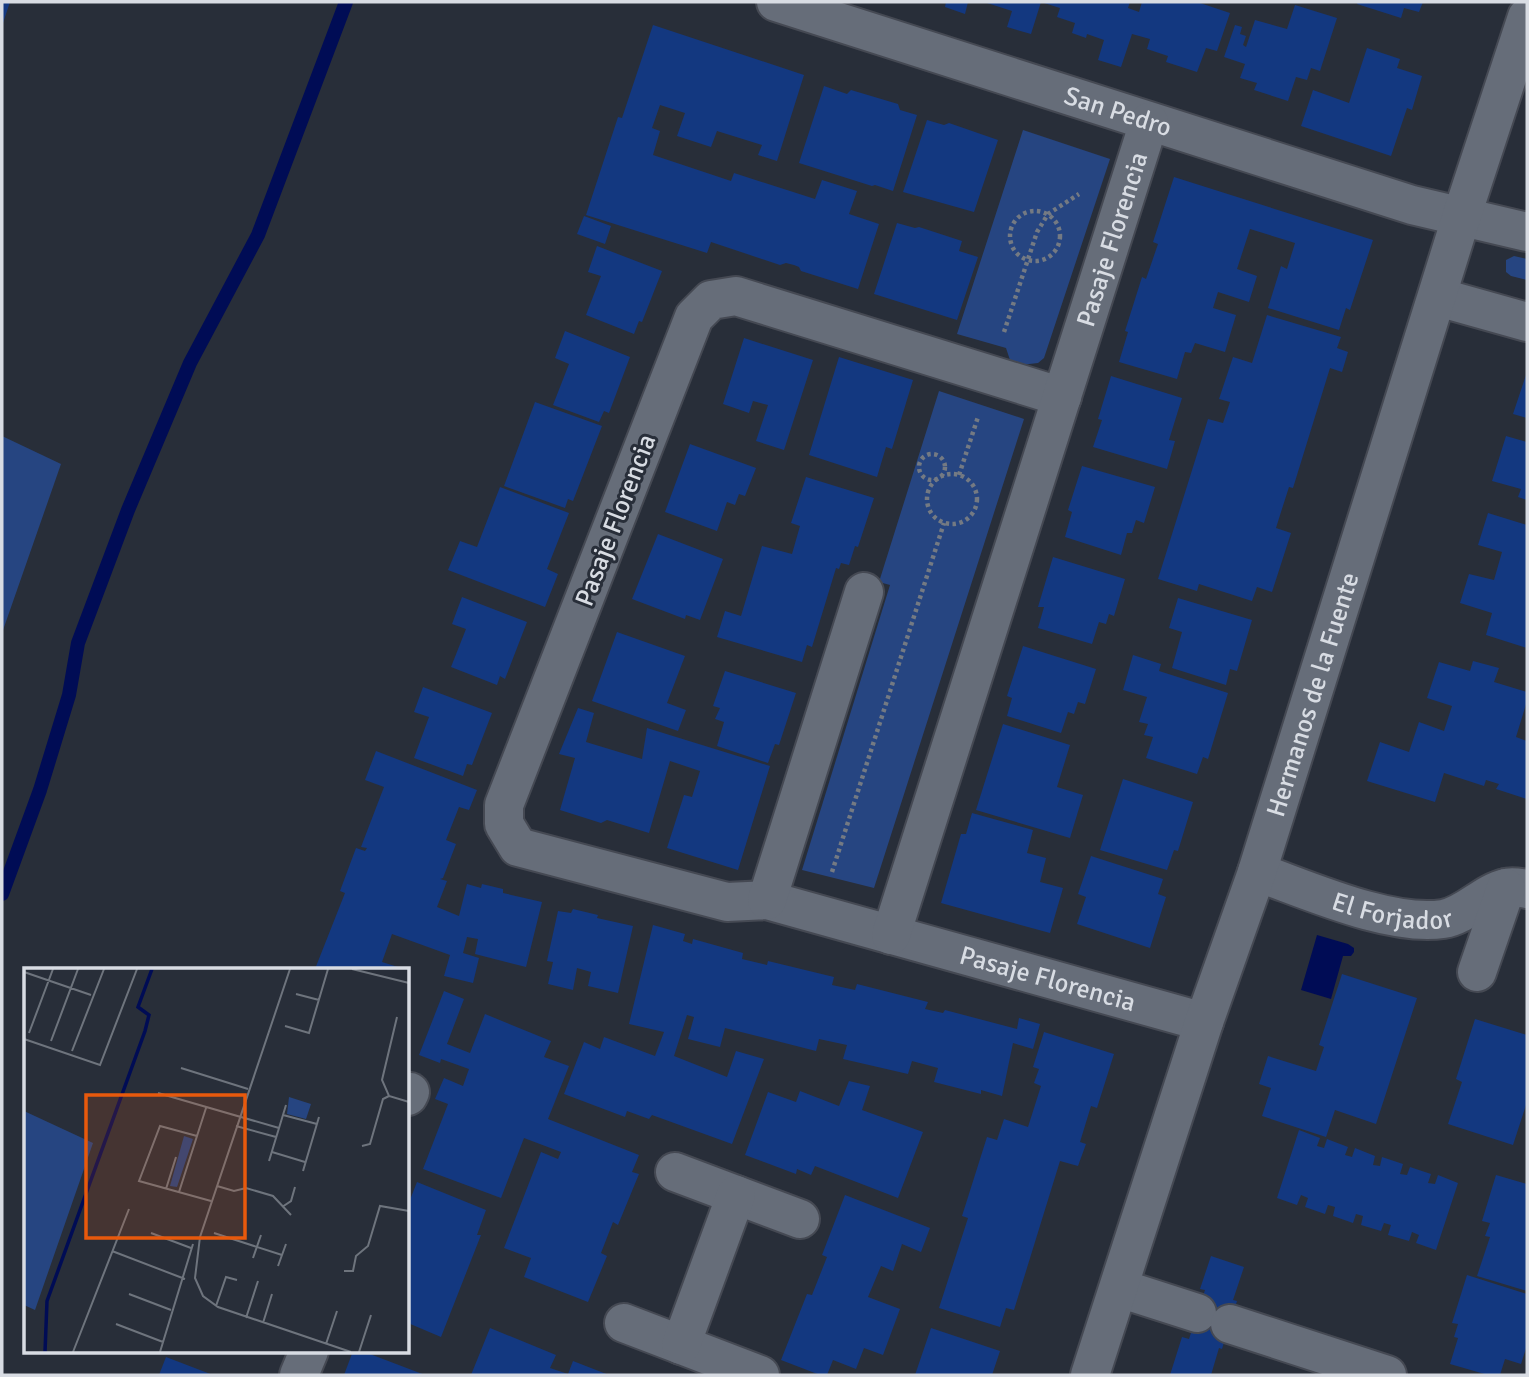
<svg xmlns="http://www.w3.org/2000/svg" width="1529" height="1377" viewBox="0 0 1529 1377" font-family="Signika,sans-serif">
<style>
.green{fill:#264581}
.water{fill:#000c55}
.lines{fill:none;stroke-linecap:round;stroke-linejoin:round}
.stream{stroke:#000c55;stroke-width:14}
.building{fill:#133880}
.street-casing{stroke:#454953;stroke-width:42}
.path{stroke:#747a83;stroke-width:4.5;stroke-dasharray:3.5 3.5;stroke-linecap:butt}
.street{stroke:#666d79;stroke-width:38}
.labels{text-anchor:middle;stroke-width:6;stroke-linejoin:round;paint-order:stroke}
.street-label{font-size:26px;fill:#d8dce3;stroke:#282e39}
.inset-river{fill:none;stroke:#000c55;stroke-width:3.5}
.inset-road{fill:none;stroke:#6e747d;stroke-width:2}
.view{fill:#e8590c;fill-opacity:0.15;stroke:#e8590c;stroke-width:3.5}
.inset-edge{fill:none;stroke:#d8dce3;stroke-width:3.5}
</style>
<rect width="100%" height="100%" fill="#282e39"/>
<!-- green -->
<g class="green">
<path d="M1023 130 1110 159 1044 358 1038 363 1012 366 1006 348 957 334Z"/>
<path d="M1514 256 1527 259V280L1511 276 1506 272V260Z"/>
<path d="M939 391 1024 419 874 888 802 870 890 585 879 582Z"/>
<path d="M2 436 61 464 2 633Z"/>
</g>
<!-- water -->
<path class="water" d="M1317 935 1348 944 1354 948V952L1351 956H1343L1331 999 1301 990Z"/>
<g class="lines">
<!-- stream -->
<path class="stream" d="M2 894 40 790 69 695 78 643 128 510 190 363 258 235 346 2"/>
</g>
<!-- building -->
<g class="building">
<path d="M2 2H10L2 26Z"/>
<path d="M946 2H968L965 14 945 7Z"/>
<path d="M984 2H1041L1031 34 1007 27 1012 11Z"/>
<path d="M1041 2H1130L1128 8 1139 12 1142 2H1197L1230 13 1217 51 1206 48 1197 72 1166 62 1168 56 1147 49 1150 39 1132 34 1121 67 1098 60 1104 40 1087 34 1086 38 1072 33 1075 23 1057 17 1060 8Z"/>
<path d="M1358 2H1423L1419 12 1404 8 1401 18 1357 4Z"/>
<path d="M1295 5 1337 18 1320 71 1311 68 1307 80 1296 77 1288 101 1254 90 1257 83 1240 78 1245 64 1224 57 1235 25 1242 27 1240 34 1246 36 1243 45 1246 47 1255 20 1287 29Z"/>
<path d="M653 25 804 75 777 161 758 155 762 145 717 131 711 147 677 136 685 113 660 105 652 128 660 131 653 155 731 181 734 173 815 199 822 180 857 191 849 214 879 224 858 289 801 271 799 267 794 265 786 263 780 265 711 242 707 253 586 215 618 117 622 118Z"/>
<path d="M1367 48 1400 59 1397 68 1422 76 1412 110 1407 108 1391 156 1301 126 1313 90 1349 103Z"/>
<path d="M824 86 847 94 851 90 898 104 900 110 917 115 893 191 875 185 872 186 799 163Z"/>
<path d="M927 120 944 125 949 123 998 140 974 212 903 192Z"/>
<path d="M1174 177 1373 240 1350 310 1346 308 1339 330 1268 308 1281 266 1287 269 1295 243 1250 229 1237 269 1257 276 1249 302 1218 292 1213 308 1236 315 1225 352 1195 343 1191 353 1185 352 1177 379 1119 362 1128 332 1125 331 1142 277 1146 279 1158 244 1153 242Z"/>
<path d="M584 216 611 226 605 244 577 234Z"/>
<path d="M897 223 915 228 919 227 962 241 959 251 978 257 957 320 874 294Z"/>
<path d="M597 246 662 271 642 322 639 321 634 334 586 315 601 276 588 272Z"/>
<path d="M1267 315 1341 337 1337 348 1348 352 1342 372 1330 368 1293 488 1289 487 1281 512 1276 528 1291 533 1272 592 1257 587 1252 601 1199 584 1197 591 1158 579 1208 419 1223 423 1230 402 1219 399 1233 357 1252 363Z"/>
<path d="M565 331 630 357 609 413 604 411 599 422 553 405 569 364 555 358Z"/>
<path d="M744 338 813 360 784 450 756 441 768 405 753 401 749 413 723 404Z"/>
<path d="M839 357 913 380 892 449 886 447 877 477 809 455Z"/>
<path d="M1527 372V418L1513 414Z"/>
<path d="M1111 376 1182 398 1169 440 1175 441 1167 469 1093 447 1102 420 1098 419Z"/>
<path d="M535 402 602 426 573 501 568 499 565 508 504 486Z"/>
<path d="M1506 436 1527 442V500L1518 497 1521 489 1492 481Z"/>
<path d="M690 444 756 468 745 496 739 494 735 505 727 502 717 531 665 512Z"/>
<path d="M1082 466 1155 487 1144 523 1136 520 1132 533H1127L1121 555 1065 537 1072 512 1068 510Z"/>
<path d="M806 477 874 498 858 547 855 546 849 565 841 563 839 569 836 568 812 647 807 645 802 662 717 637 725 611 741 616 762 546 792 554 800 526 791 523Z"/>
<path d="M500 487 569 513 547 569 558 574 545 607 448 570 460 541 477 547Z"/>
<path d="M1488 513 1527 525V648L1486 635 1492 613 1460 603 1469 574 1494 580 1502 552 1478 545Z"/>
<path d="M658 534 723 559 700 620 686 615 685 619 632 599Z"/>
<path d="M1053 557 1125 579 1114 616 1109 614 1106 624 1099 622 1092 644 1038 628 1044 607H1038Z"/>
<path d="M462 597 527 622 505 679 500 676 497 685 451 667 466 629 452 624Z"/>
<path d="M1178 598 1252 620 1237 671 1230 669 1226 685 1172 668 1182 632 1169 628Z"/>
<path d="M617 632 685 656 667 703 686 710 678 731 592 701Z"/>
<path d="M1023 646 1096 669 1085 704 1078 702 1074 714 1068 712 1061 733 1007 716 1012 698 1007 696Z"/>
<path d="M1133 655 1161 664 1159 671 1228 693 1208 759 1203 757 1197 774 1146 758 1153 737 1144 735 1148 724 1139 722 1147 697 1123 690Z"/>
<path d="M1473 661 1499 668 1494 682 1527 692V701L1516 737 1527 741V799L1496 789 1499 784 1486 780 1484 786 1444 773 1435 802 1367 781 1380 742 1409 752 1419 722 1444 731 1452 706 1427 698 1439 662 1470 671Z"/>
<path d="M725 671 796 693 779 745 775 744 768 763 717 746 724 722 715 719 720 708 713 706Z"/>
<path d="M423 687 492 713 472 765 467 764 463 776 414 758 429 717 414 712Z"/>
<path d="M578 708 594 713 586 742 642 759 647 728 770 766 738 870 667 848 684 795 692 797 700 771 670 761 649 833 607 820 601 823 560 810 575 758 559 754Z"/>
<path d="M1003 724 1070 745 1057 787 1083 795 1070 838 976 810Z"/>
<path d="M376 751 477 790 469 810 459 807 446 840 456 844 443 878 440 879 447 881 437 907 459 916 467 884 481 888 482 884 503 889V893L542 902 526 967 475 954 478 939 467 937 463 953 479 958 473 983 444 976 450 955 392 934 382 962 398 967 397 969H315L345 893 340 891 356 848 365 851 367 848 361 847 384 787 365 780Z"/>
<path d="M1123 779 1193 802 1178 851 1174 850 1167 870 1100 850Z"/>
<path d="M972 813 1033 830 1027 853 1046 858 1040 882 1063 888 1050 933 941 903 961 834H966Z"/>
<path d="M1091 856 1163 879 1158 894 1166 897 1150 948 1077 924 1086 897 1078 894Z"/>
<path d="M573 909 598 915 597 918 633 926 618 993 588 986 591 972 577 968 573 990 548 984 553 962 547 961 558 911 571 913Z"/>
<path d="M653 925 685 934 683 941 692 944 693 939 743 953 742 959 767 965 768 961 834 977 832 985 855 990 857 984 928 1002 925 1009 943 1013 945 1010 1017 1029 1019 1018 1040 1024 1033 1049 1013 1043 1002 1096 981 1090V1094L934 1082 938 1068 912 1061 908 1074 843 1059 847 1045 819 1039 816 1051 725 1028 720 1047 688 1039 694 1017 687 1015 674 1056 727 1077 736 1051 764 1059 732 1144 652 1115 649 1119 627 1111 625 1117 564 1094 584 1042 600 1049 604 1037 655 1056 664 1032 629 1024Z"/>
<path d="M1342 974 1417 998 1376 1124 1335 1110 1326 1137 1262 1116 1271 1088 1259 1084 1268 1056 1316 1071 1324 1047 1319 1045Z"/>
<path d="M444 991 464 999 447 1044 470 1053 485 1014 551 1041 544 1057 569 1066 548 1119 639 1155 632 1172 639 1174 618 1225 613 1222 601 1253 607 1256 588 1302 524 1277 531 1258 504 1248 541 1152 558 1159 561 1152 524 1138 501 1198 423 1169 448 1104 435 1099 444 1078 463 1086 469 1069 441 1059 440 1063 419 1055Z"/>
<path d="M1475 1019 1527 1035V1102L1513 1145 1448 1124 1462 1082 1456 1079Z"/>
<path d="M1044 1032 1114 1054 1097 1108 1091 1106 1080 1142 1086 1144 1078 1166 1060 1161 1014 1310 1006 1308 1000 1327 939 1308 968 1218 962 1216 987 1137 997 1140 1004 1119 1028 1127 1041 1086 1034 1083 1039 1069 1033 1067Z"/>
<path d="M849 1081 870 1086 862 1110 923 1132 898 1198 815 1166 811 1175 797 1169 796 1174 745 1155 768 1092 796 1102 800 1091 839 1106Z"/>
<path d="M1299 1130 1320 1138 1317 1146 1324 1148 1327 1139 1348 1147 1345 1155 1352 1157 1355 1148 1375 1156 1373 1165 1380 1166 1382 1157 1403 1164 1400 1174 1407 1175 1410 1167 1431 1174 1428 1183 1435 1184 1438 1175 1458 1183 1436 1250 1416 1243 1419 1235 1412 1232 1409 1241 1388 1235 1391 1225 1384 1223 1381 1231 1361 1225 1363 1216 1356 1214 1353 1223 1333 1216 1335 1207 1328 1205 1325 1214 1305 1207 1308 1198 1301 1195 1297 1205 1277 1198Z"/>
<path d="M1496 1175 1527 1184V1291L1477 1276 1490 1237 1485 1236 1490 1223 1482 1221Z"/>
<path d="M417 1182 486 1210 477 1235H481L441 1337 408 1323V1205Z"/>
<path d="M845 1195 930 1228 921 1252 902 1244 893 1271 881 1266 868 1297 900 1309 883 1355 864 1348 856 1369 833 1360 827 1375H820L781 1360 807 1294 812 1295 827 1257 822 1255Z"/>
<path d="M1211 1256 1244 1267 1233 1300 1237 1301 1222 1349 1219 1348 1211 1375H1170L1182 1337 1189 1339 1205 1290 1200 1289Z"/>
<path d="M1467 1275 1527 1294V1345L1521 1364 1505 1359 1500 1375H1488L1450 1364 1458 1338 1454 1337 1458 1324 1452 1323Z"/>
<path d="M490 1328 556 1355 550 1368 568 1374 573 1361 609 1375H471Z"/>
<path d="M931 1328 1000 1351 992 1375H915Z"/>
<path d="M353 1351H362L425 1375H344Z"/>
<path d="M166 1357 213 1375H159Z"/>
</g>
<g class="lines">
<!-- street casing -->
<g class="street-casing">
<g id="street">
<path id="s1" d="M776 2 1412 205 1527 232"/>
<path d="M1438 297 1527 322"/>
<path id="s2" d="M1062 397 736 296 711 300 694 317 504 805V824L518 847 727 902 767 900 1204 1022"/>
<path id="s3" d="M1257 872C1308 890 1390 927 1443 919 1467 915 1483 893 1506 888 1512 886 1521 888 1527 889"/>
<path d="M767 900 864 592"/>
<path id="s4" d="M891 935 1149 122"/>
<path d="M1477 972 1506 888"/>
<path d="M408 1096 410 1092"/>
<path d="M675 1172 800 1219"/>
<path d="M1119 1288 1197 1313"/>
<path d="M624 1323 760 1375"/>
<path d="M1230 1324 1387 1375"/>
<path d="M681 1345 736 1195"/>
<path d="M299 1375 309 1351"/>
<path id="s5" d="M1090 1375 1204 1022 1257 872 1462 215 1527 17"/>
</g>
</g>
<!-- path -->
<g class="path">
<circle cx="1035" cy="236" r="25"/>
<path d="M1004 332 1037 232 1048 214 1079 194"/>
<circle cx="932" cy="467" r="13"/>
<circle cx="952" cy="499" r="25"/>
<path d="M959 475 978 417"/>
<path d="M832 872 944 523"/>
</g>
<!-- street -->
<use href="#street" class="street"/>
</g>
<g class="labels">
<!-- street labels -->
<g class="street-label">
<text dy="9" stroke="none"><textPath href="#s1" startOffset="359">San Pedro</textPath></text>
<text dy="9" stroke="none"><textPath href="#s4" startOffset="730">Pasaje Florencia</textPath></text>
<text transform="translate(615 520) rotate(-69)" y="9">Pasaje Florencia</text>
<text dy="9" stroke="none"><textPath href="#s5" startOffset="716">Hermanos de la Fuente</textPath></text>
<text dy="9" stroke="none"><textPath href="#s3" startOffset="142">El Forjador</textPath></text>
<text dy="9" stroke="none"><textPath href="#s2" startOffset="1508">Pasaje Florencia</textPath></text>
</g>
</g>
<!-- overview -->
<g transform="translate(24 968)">
<rect width="385" height="385" fill="#282e39"/>
<path d="M265 129 287 136 282 151 263 146ZM0 143 69 175 11 342 0 337ZM160 168 169 171 153 219 146 218Z" fill="#264581"/>
<path class="inset-river" d="M21 384 23 333 121 63 125 47 114 39 128 1"/>
<path class="inset-road" d="M266 1 176 269 171 310 179 328 194 339 327 384M328 1 385 15M0 4 67 27M272 26 295 32M373 49 358 112 365 128 385 134M261 58 285 65 304 1M5 65 29 1M0 71 76 97 113 1M27 73 54 1M48 83 80 1M157 100 224 121M134 125 255 160M259 147 293 156M212 158 252 169M173 168 136 158 115 213 187 233M338 178 346 176 359 131 365 128M248 184 281 194M245 193 262 137M279 203 295 149M193 218 210 223 222 220 249 228 267 247M142 221 152 189M155 224 182 140M258 239 267 233 271 219M127 265 167 280M190 265 258 287M88 283 161 311M229 290 237 267M254 298 262 276M320 303H329L332 288 344 278 356 238 385 243M105 326 147 342M192 338 202 309 213 312M222 350 234 313M239 355 248 326M92 356 139 374M302 376 313 343M49 384 105 241M136 384 169 276M335 384 347 347"/>
<path class="view" d="M62 127H221V270H62Z"/>
<rect width="385" height="385" class="inset-edge"/>
</g>
<!-- border -->
<rect width="1529" height="1377" fill="none" stroke="#d8dce3" stroke-width="7"/>
</svg>
